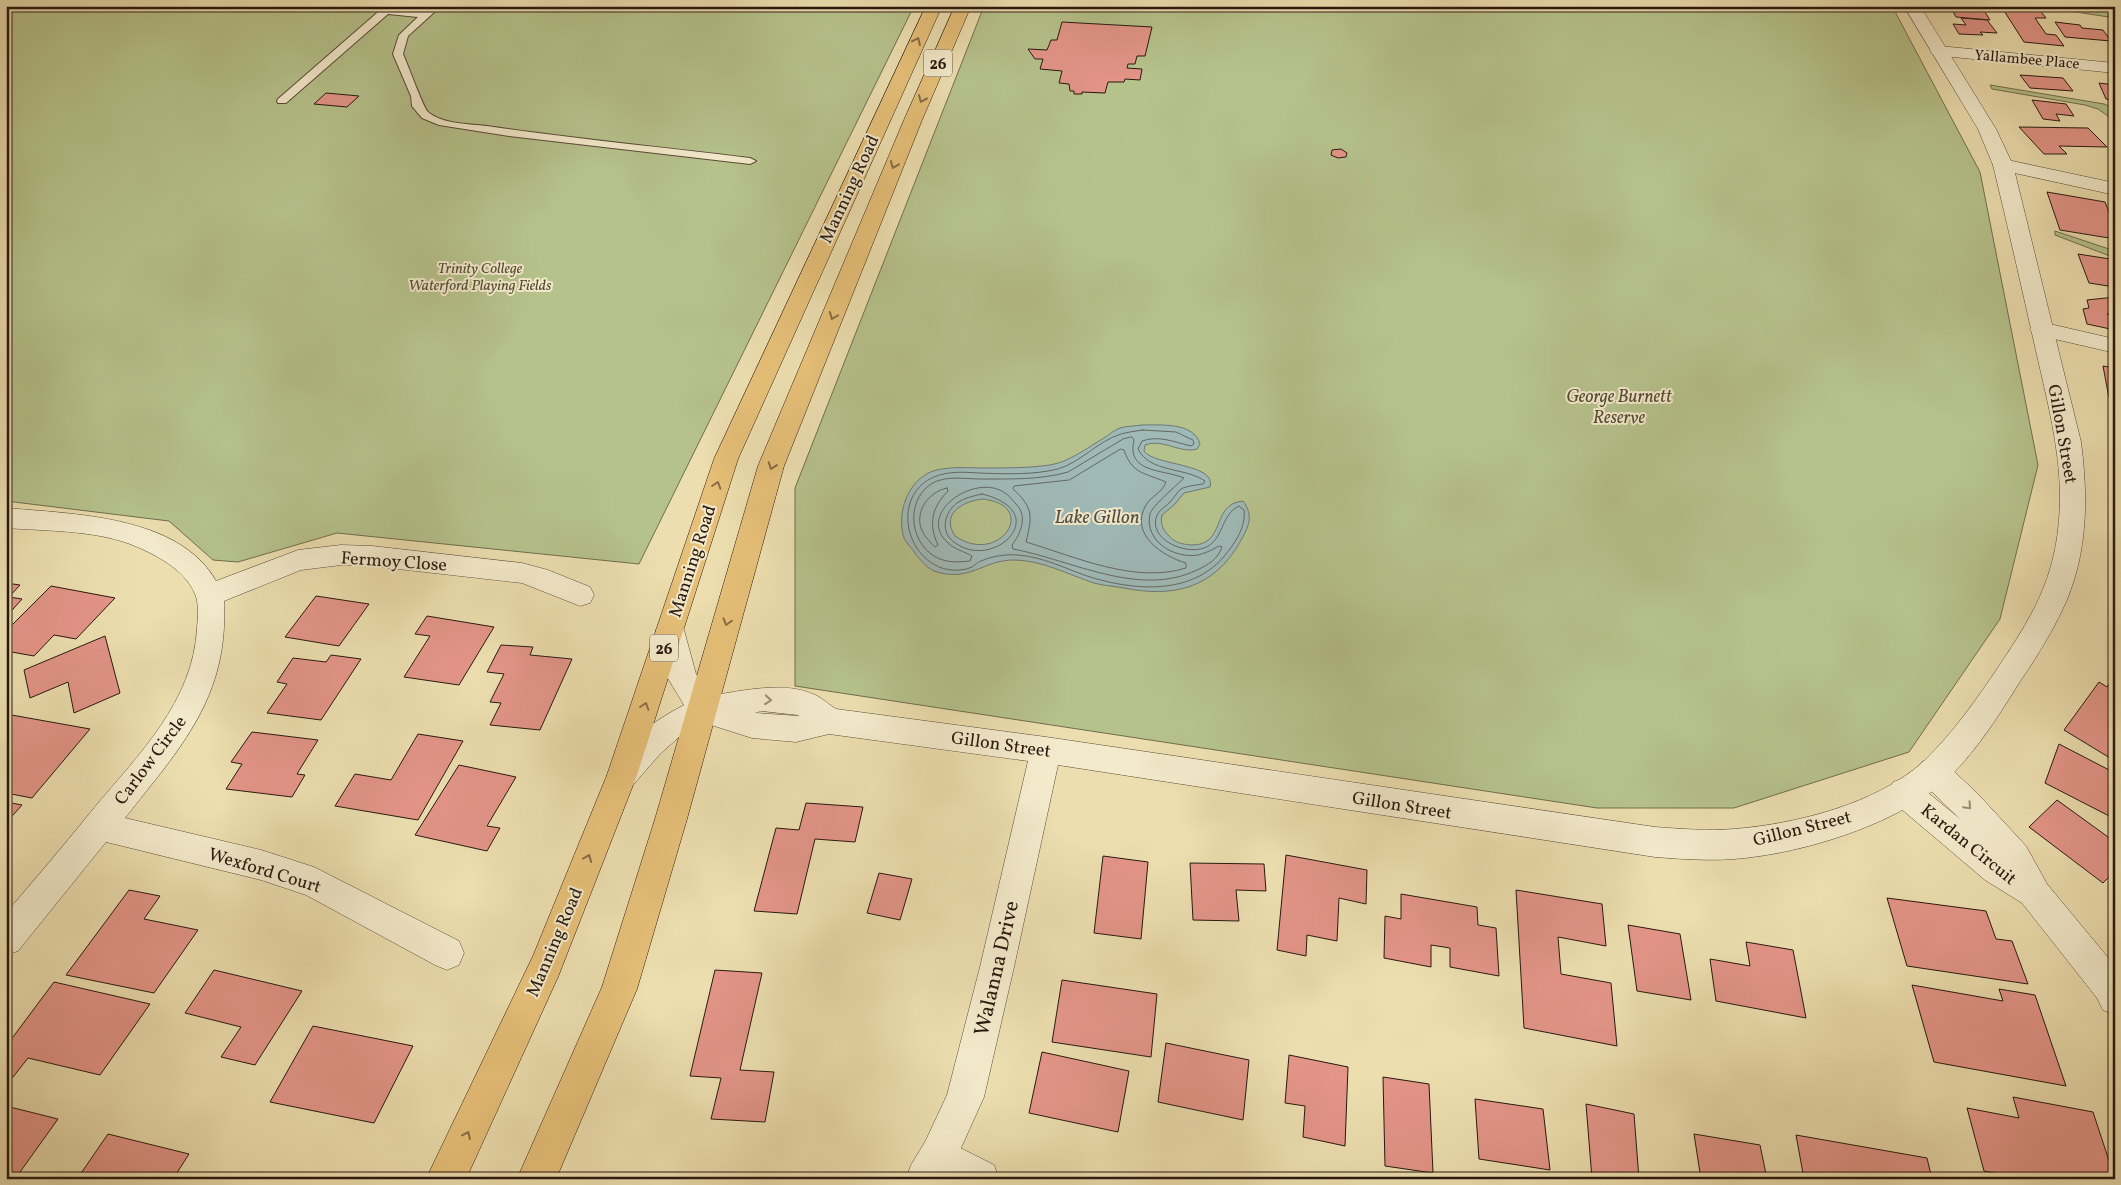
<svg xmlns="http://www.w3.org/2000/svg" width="2121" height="1185" viewBox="0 0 2121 1185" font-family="Vollkorn,serif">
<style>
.green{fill:#b6c28c;stroke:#6f6d4e}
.water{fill:#9fb9b7;stroke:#6f7974;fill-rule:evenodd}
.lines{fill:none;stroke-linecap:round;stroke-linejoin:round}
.shore{stroke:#646863;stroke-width:1}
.building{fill:#e39588;stroke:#28180f}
.service-casing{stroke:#594a37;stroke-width:2}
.minor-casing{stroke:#594a37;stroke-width:1}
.tertiary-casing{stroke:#594a37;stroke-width:1}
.primary-casing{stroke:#28180f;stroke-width:1}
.service{fill:#f3eacb;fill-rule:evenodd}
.minor{fill:#f3eacb;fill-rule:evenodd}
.tertiary{fill:#f3eacb;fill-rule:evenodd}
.primary{fill:#e6bf78;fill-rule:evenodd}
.oneway{stroke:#876c44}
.oneway2{stroke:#988c76}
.labels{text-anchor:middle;stroke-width:4;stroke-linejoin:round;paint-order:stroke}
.far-street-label{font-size:15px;fill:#28180f;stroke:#f3eacb}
.far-park-label{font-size:15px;font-style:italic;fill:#534b34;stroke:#f3eacb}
.shield{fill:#f3eacb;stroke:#655747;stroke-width:1}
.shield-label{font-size:16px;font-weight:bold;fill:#28180f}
.street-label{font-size:18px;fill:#28180f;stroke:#f3eacb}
.park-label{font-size:18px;font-style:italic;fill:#534b34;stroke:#f3eacb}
.water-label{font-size:19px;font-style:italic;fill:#52504a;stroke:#f3eacb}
.near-street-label{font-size:21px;fill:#28180f;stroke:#f3eacb}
</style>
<rect width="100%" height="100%" fill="#ecdeaf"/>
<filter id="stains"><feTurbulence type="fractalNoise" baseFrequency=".004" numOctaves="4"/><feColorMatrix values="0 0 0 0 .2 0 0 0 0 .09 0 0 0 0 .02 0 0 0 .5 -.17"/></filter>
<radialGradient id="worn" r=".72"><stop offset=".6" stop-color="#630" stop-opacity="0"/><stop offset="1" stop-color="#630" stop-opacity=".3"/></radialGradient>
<!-- green -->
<g class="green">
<path d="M6 6H914L639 564 337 533 238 562 213 560 169 521 6 501Z"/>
<path d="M984 6H1892L1980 172 2038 465 2000 619 1909 752 1734 808H1597L795 686V488Z"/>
<path d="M2037 6H2081L2115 11V18Z"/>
<path d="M1990 85 2104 104 2115 109V121L2098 109 2085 105 1992 89Z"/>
<path d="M2055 231 2115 251V258L2055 235Z"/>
</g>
<!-- water -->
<path class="water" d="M1142 425C1160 425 1194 422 1200 444L1197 449C1180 454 1163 438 1145 445L1144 451C1154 466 1217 463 1210 487L1184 493 1175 504 1162 515C1160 524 1163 530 1169 536 1175 543 1182 544 1191 545 1227 546 1210 504 1243 501 1254 516 1249 526 1240 542 1214 588 1174 598 1124 588 1114 586 1104 586 1094 583 1069 575 1042 560 1014 560 983 560 969 583 934 571 927 568 920 560 915 553 912 548 906 543 904 538 896 513 908 480 933 471 950 466 968 468 985 468 1007 468 1029 468 1050 465 1069 462 1087 448 1104 438 1109 435 1114 430 1120 428 1127 426 1135 426 1142 425ZM982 499C1041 505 999 567 955 536 941 514 961 502 982 499Z"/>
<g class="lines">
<!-- shore -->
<g class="shore">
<path d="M1143 430 1176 432 1193 440 1194 444 1191 446C1174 442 1159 435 1142 441L1138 449C1150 473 1185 467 1205 481L1203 484C1197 485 1186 486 1181 489 1177 492 1174 498 1171 501 1167 506 1160 509 1157 515 1147 539 1185 555 1204 548 1224 541 1220 515 1239 506L1244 510C1246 526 1236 542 1226 554 1193 596 1134 591 1087 576 1064 568 1043 557 1018 555 1007 554 992 556 981 561 978 562 975 565 972 567 961 572 945 571 935 565 902 547 896 493 934 477 948 471 964 472 979 473 1004 474 1034 475 1058 469 1081 462 1098 441 1121 434 1128 432 1136 431 1143 430Z"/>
<path d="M1132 437 1134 440C1126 473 1162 469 1184 478 1178 484 1151 507 1150 514 1144 541 1174 559 1198 555 1206 553 1212 550 1219 546L1222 547C1218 559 1208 565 1197 570 1139 598 1072 560 1013 549L1012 545C1021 533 1028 516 1016 504 1012 500 1009 495 1005 493 976 472 915 513 948 543 954 549 965 552 972 556L970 561C959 562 951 563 940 559 910 547 904 502 931 484 945 475 965 479 980 479 1009 479 1040 480 1068 472L1123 439Z"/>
<path d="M1121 449 1124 450C1132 474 1145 473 1166 482 1162 493 1151 496 1146 505 1129 534 1162 556 1186 563V568C1135 584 1076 557 1026 542 1032 517 1034 508 1013 489L1014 486 1069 480Z"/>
<path d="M947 488 948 491C932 507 928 524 938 545L935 547C930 542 925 537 922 531 914 512 928 492 947 488Z"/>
<path d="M982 494C1056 512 993 573 954 542 940 532 944 513 957 503 964 498 973 496 982 494Z"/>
</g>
</g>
<!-- building -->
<g class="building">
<path d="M1950 6H1981L1990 20 1956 17Z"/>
<path d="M2001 6 2037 7 2046 18H2035L2046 34 2056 35 2064 46 2024 42Z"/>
<path d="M1961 18 1987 20 1997 33 1980 32 1983 35 1959 34 1953 24 1966 25Z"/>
<path d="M1062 22 1152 27 1145 56H1137L1135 64H1128L1127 68 1142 69 1140 80 1125 79 1124 82H1108L1105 93 1082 92V94H1074V91H1070L1069 84 1059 83 1062 71 1040 69 1043 59H1035L1028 49 1047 50 1051 40H1057Z"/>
<path d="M2055 22 2080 25 2082 28 2103 30 2111 41 2065 37Z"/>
<path d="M2020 75 2063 78 2073 91 2030 88Z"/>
<path d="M2099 83 2115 85V100L2106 99Z"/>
<path d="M326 93 359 96 347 107 314 104Z"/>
<path d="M2032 100 2066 104 2074 116 2056 114 2060 121 2043 119Z"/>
<path d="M2019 127 2088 128 2107 147 2059 146 2067 154H2044Z"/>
<path d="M1341 149 1347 153 1346 157 1338 158 1331 155 1332 150Z"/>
<path d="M2047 192 2105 202 2115 227V239L2060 230Z"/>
<path d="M2078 254 2110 259 2115 272V287L2089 283Z"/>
<path d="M2115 297V313L2107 314 2115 315V330L2087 324 2083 309 2089 308 2087 300Z"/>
<path d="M2103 366 2115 368V400L2109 398Z"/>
<path d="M6 583 20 585 9 597 22 599 6 617Z"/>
<path d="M51 586 115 598 76 639 54 635 34 656 6 651V631Z"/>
<path d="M316 596 369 604 339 646 285 637Z"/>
<path d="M427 616 494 627 459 685 404 677 430 636 415 634Z"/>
<path d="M105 636 120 693 74 713 68 682 30 698 24 670Z"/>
<path d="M501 645 533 647 530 655 572 659 540 730 490 725 501 703 490 702 504 674 487 672Z"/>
<path d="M331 655 361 659 321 720 267 713 287 684 277 682 293 658 326 662Z"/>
<path d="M2115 675V712L2110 719 2115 721V761L2064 730 2099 682 2107 687Z"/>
<path d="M6 714 90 729 32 798 6 793Z"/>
<path d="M252 732 318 740 297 774 305 775 292 797 226 789 242 764 231 762Z"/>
<path d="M418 734 463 741 418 820 335 806 355 774 391 780Z"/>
<path d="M2059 744 2115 773V819L2045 783Z"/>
<path d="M459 765 516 777 487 826 500 828 487 851 415 835Z"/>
<path d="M2057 800 2115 842V871L2103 883 2029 827Z"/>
<path d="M6 802 22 805 6 823Z"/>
<path d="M806 803 863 807 855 842 815 839 797 914 754 911 776 828 799 830Z"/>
<path d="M1286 855 1367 870 1366 904 1339 898 1337 941 1307 935 1306 956 1277 950Z"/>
<path d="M1103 856 1148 862 1141 939 1094 933Z"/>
<path d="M1190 863 1264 864 1266 891 1236 890 1239 921 1193 920Z"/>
<path d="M879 873 912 879 900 920 867 913Z"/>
<path d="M129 890 160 896 144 919 198 930 154 993 66 975Z"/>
<path d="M1516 890 1602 904 1606 946 1558 937 1561 974 1611 983 1617 1046 1524 1028Z"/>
<path d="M1401 894 1477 907 1478 925 1496 928 1499 976 1450 967V948L1431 945V967L1384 958 1385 916 1401 919Z"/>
<path d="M1887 898 1986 911 1996 939 2012 941 2028 984 1907 966Z"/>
<path d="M1628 925 1680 934 1691 1000 1637 991Z"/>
<path d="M1746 942 1793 950 1806 1018 1716 1001 1710 959 1750 966Z"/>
<path d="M214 970 302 991 255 1065 221 1057 241 1027 185 1013Z"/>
<path d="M715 970 762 973 740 1070 774 1072 765 1122 711 1119 721 1078 690 1076Z"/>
<path d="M1062 980 1157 994 1151 1057 1052 1042Z"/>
<path d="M54 982 150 1004 100 1075 28 1058 6 1086V1040L10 1041Z"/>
<path d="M1912 985 2003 1001 1999 989 2035 995 2066 1086 1934 1062Z"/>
<path d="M313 1026 413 1046 374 1123 270 1102Z"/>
<path d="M1166 1043 1249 1060 1243 1120 1158 1102Z"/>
<path d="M1042 1052 1129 1071 1118 1132 1029 1113Z"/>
<path d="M1289 1055 1348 1067 1345 1146 1303 1137 1305 1106 1285 1103Z"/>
<path d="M1383 1077 1429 1084 1433 1173 1385 1166Z"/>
<path d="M2013 1097 2093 1112 2115 1179H2025L1984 1171 1967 1108 2019 1118Z"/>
<path d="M1475 1099 1543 1109 1550 1170 1479 1159Z"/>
<path d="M1586 1104 1634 1114 1639 1179H1592Z"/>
<path d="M6 1106 58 1119 15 1179H6Z"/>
<path d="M108 1134 189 1154 173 1179H77Z"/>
<path d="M1694 1134 1760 1145 1767 1179H1701Z"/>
<path d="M1796 1135 1927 1158 1932 1179H1804Z"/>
</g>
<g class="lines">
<!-- service casing -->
<g class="service-casing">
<path id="service" d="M385 6H396L394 9 424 12 430 6H441L408 36 403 54C408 65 423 107 428 112 442 124 469 124 487 126 574 139 662 147 750 158L756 161 750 164 509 136 439 125 422 118 412 106 411 96 393 54 399 35 418 17 388 14 286 103H278L277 101 278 99Z"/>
</g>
<!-- minor casing -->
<g class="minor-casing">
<g id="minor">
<path d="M1939 46 2115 63V73L1933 55 1930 51 1933 47Z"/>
<path d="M2003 159 2115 183V195L1996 169 1993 165 1996 161Z"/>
<path d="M2041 322 2115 339V353L2033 334 2030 329 2033 324Z"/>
<path d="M6 508C72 514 179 515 216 581L298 550 341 545 372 546 522 563 548 570 590 587 594 595 590 603 580 606 522 583 372 566 341 565 301 570 224 601C229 697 181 747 125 818L261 850 314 867 459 941 464 953 459 965 447 970 435 965 306 895 261 880 106 842 18 951 6 955V913C36 878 65 844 94 808 139 754 193 702 197 628 198 618 199 603 195 594 185 569 153 553 130 544 92 530 46 531 6 528Z"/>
<path d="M1933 758 1944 762 1977 793 2026 846 2047 884 2115 966V1015L2103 1010 2097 998 2022 903 1985 880 1893 802 1888 792 1893 782 1904 778 1915 782 1960 819 1922 782 1918 772 1922 762Z"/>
<path d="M939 1137 994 1165 999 1179H942L925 1170 920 1156 925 1142Z"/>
</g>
</g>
<!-- tertiary casing -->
<g class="tertiary-casing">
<path id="tertiary" d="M1904 6H1920L1996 129 2013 165 2081 442C2088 496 2088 551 2066 602 2054 629 2038 655 2021 680 1999 715 1975 754 1944 782 1893 826 1800 854 1734 859 1708 861 1681 859 1655 857L1058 765 1014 967 984 1097 947 1179H906L911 1165 925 1142 947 1095 980 967 1028 761 829 734 796 742 752 738 705 723 679 737 660 754 633 785 622 789 611 785 607 775C621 743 654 721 684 705L667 677 656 630 660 622 670 619 680 622 684 630 696 674 710 696C740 691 784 681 813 694 821 697 828 704 836 709L1046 737 1655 827C1681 829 1708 831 1734 829 1796 824 1877 804 1924 761 1953 733 1977 699 1999 666 2038 608 2059 570 2060 498 2060 448 2047 400 2036 351 2022 289 2008 227 1993 165L1978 129ZM761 711 798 715 799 716 755 713Z"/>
</g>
<!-- primary casing -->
<g class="primary-casing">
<g id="primary">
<path d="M926 6H942L738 459 637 775 558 977 466 1179H426L533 956 607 775 714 459Z"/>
<path d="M955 6H971L922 120 784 466 687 819 637 989 556 1179H517L602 987 655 819 758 466 904 120Z"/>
</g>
</g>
<!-- service -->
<use href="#service" class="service"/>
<!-- minor -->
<use href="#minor" class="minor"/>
<!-- tertiary -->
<use href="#tertiary" class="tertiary"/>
<!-- primary -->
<use href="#primary" class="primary"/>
</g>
<!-- one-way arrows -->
<defs><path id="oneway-chevron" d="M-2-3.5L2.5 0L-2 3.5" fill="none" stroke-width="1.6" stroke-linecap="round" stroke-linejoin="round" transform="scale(1.25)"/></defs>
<g class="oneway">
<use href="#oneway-chevron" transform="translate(917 41) rotate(-65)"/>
<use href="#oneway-chevron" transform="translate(922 99) rotate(114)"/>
<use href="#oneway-chevron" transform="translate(894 165) rotate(112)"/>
<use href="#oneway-chevron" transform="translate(833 316) rotate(112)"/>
<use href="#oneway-chevron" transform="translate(772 466) rotate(109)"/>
<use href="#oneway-chevron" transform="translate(717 485) rotate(-72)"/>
<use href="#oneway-chevron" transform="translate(727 622) rotate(106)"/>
<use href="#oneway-chevron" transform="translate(645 706) rotate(-72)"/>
<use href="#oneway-chevron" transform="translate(588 858) rotate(-68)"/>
<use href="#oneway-chevron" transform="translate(467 1135) rotate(-65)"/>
</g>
<g class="oneway2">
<use href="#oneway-chevron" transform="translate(768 700) rotate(5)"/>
<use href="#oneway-chevron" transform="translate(1968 806) rotate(47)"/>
</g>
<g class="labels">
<!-- far-street labels -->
<g class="far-street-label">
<text transform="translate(2027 59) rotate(5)" y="5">Yallambee Place</text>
</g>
<!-- far-park labels -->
<g class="far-park-label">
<text x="480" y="273">Trinity College<tspan x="480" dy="17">Waterford Playing Fields</tspan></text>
</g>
<!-- shield labels -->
<g class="shield">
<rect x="924" y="49.5" width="28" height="27" rx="4"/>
<rect x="650" y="634.5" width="28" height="27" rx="4"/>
</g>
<g class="shield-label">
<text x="938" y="69">26</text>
<text x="664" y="654">26</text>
</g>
<!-- street labels -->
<g class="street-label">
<text transform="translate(849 189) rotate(-65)" y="6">Manning Road</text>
<text transform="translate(2063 434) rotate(80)" y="6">Gillon Street</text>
<text transform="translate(394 561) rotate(4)" y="6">Fermoy Close</text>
<text transform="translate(692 561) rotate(-72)" y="6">Manning Road</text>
<text transform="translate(1001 744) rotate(8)" y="6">Gillon Street</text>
<text transform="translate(150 760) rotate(-53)" y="6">Carlow Circle</text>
<text transform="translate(1402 805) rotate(9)" y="6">Gillon Street</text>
<text transform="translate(1802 828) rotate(-14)" y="6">Gillon Street</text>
<text transform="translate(1969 844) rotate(39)" y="6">Kardan Circuit</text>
<text transform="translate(265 870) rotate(17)" y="6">Wexford Court</text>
<text transform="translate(554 942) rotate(-67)" y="6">Manning Road</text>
</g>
<!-- park labels -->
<g class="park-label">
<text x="1619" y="402">George Burnett<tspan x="1619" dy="21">Reserve</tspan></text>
</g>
<!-- water labels -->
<g class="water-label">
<text x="1097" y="523">Lake Gillon</text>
</g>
<!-- near-street labels -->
<g class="near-street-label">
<text transform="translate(996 968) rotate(-77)" y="7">Walanna Drive</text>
</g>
</g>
<!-- margin -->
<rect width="2121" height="1185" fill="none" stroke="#ecdeaf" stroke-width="25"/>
<rect x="8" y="8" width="2106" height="1170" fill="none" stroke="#28180f" stroke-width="2.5"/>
<rect x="12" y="12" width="2096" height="1160" fill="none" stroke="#28180f"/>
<rect width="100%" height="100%" filter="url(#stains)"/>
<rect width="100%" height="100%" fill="url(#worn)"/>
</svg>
